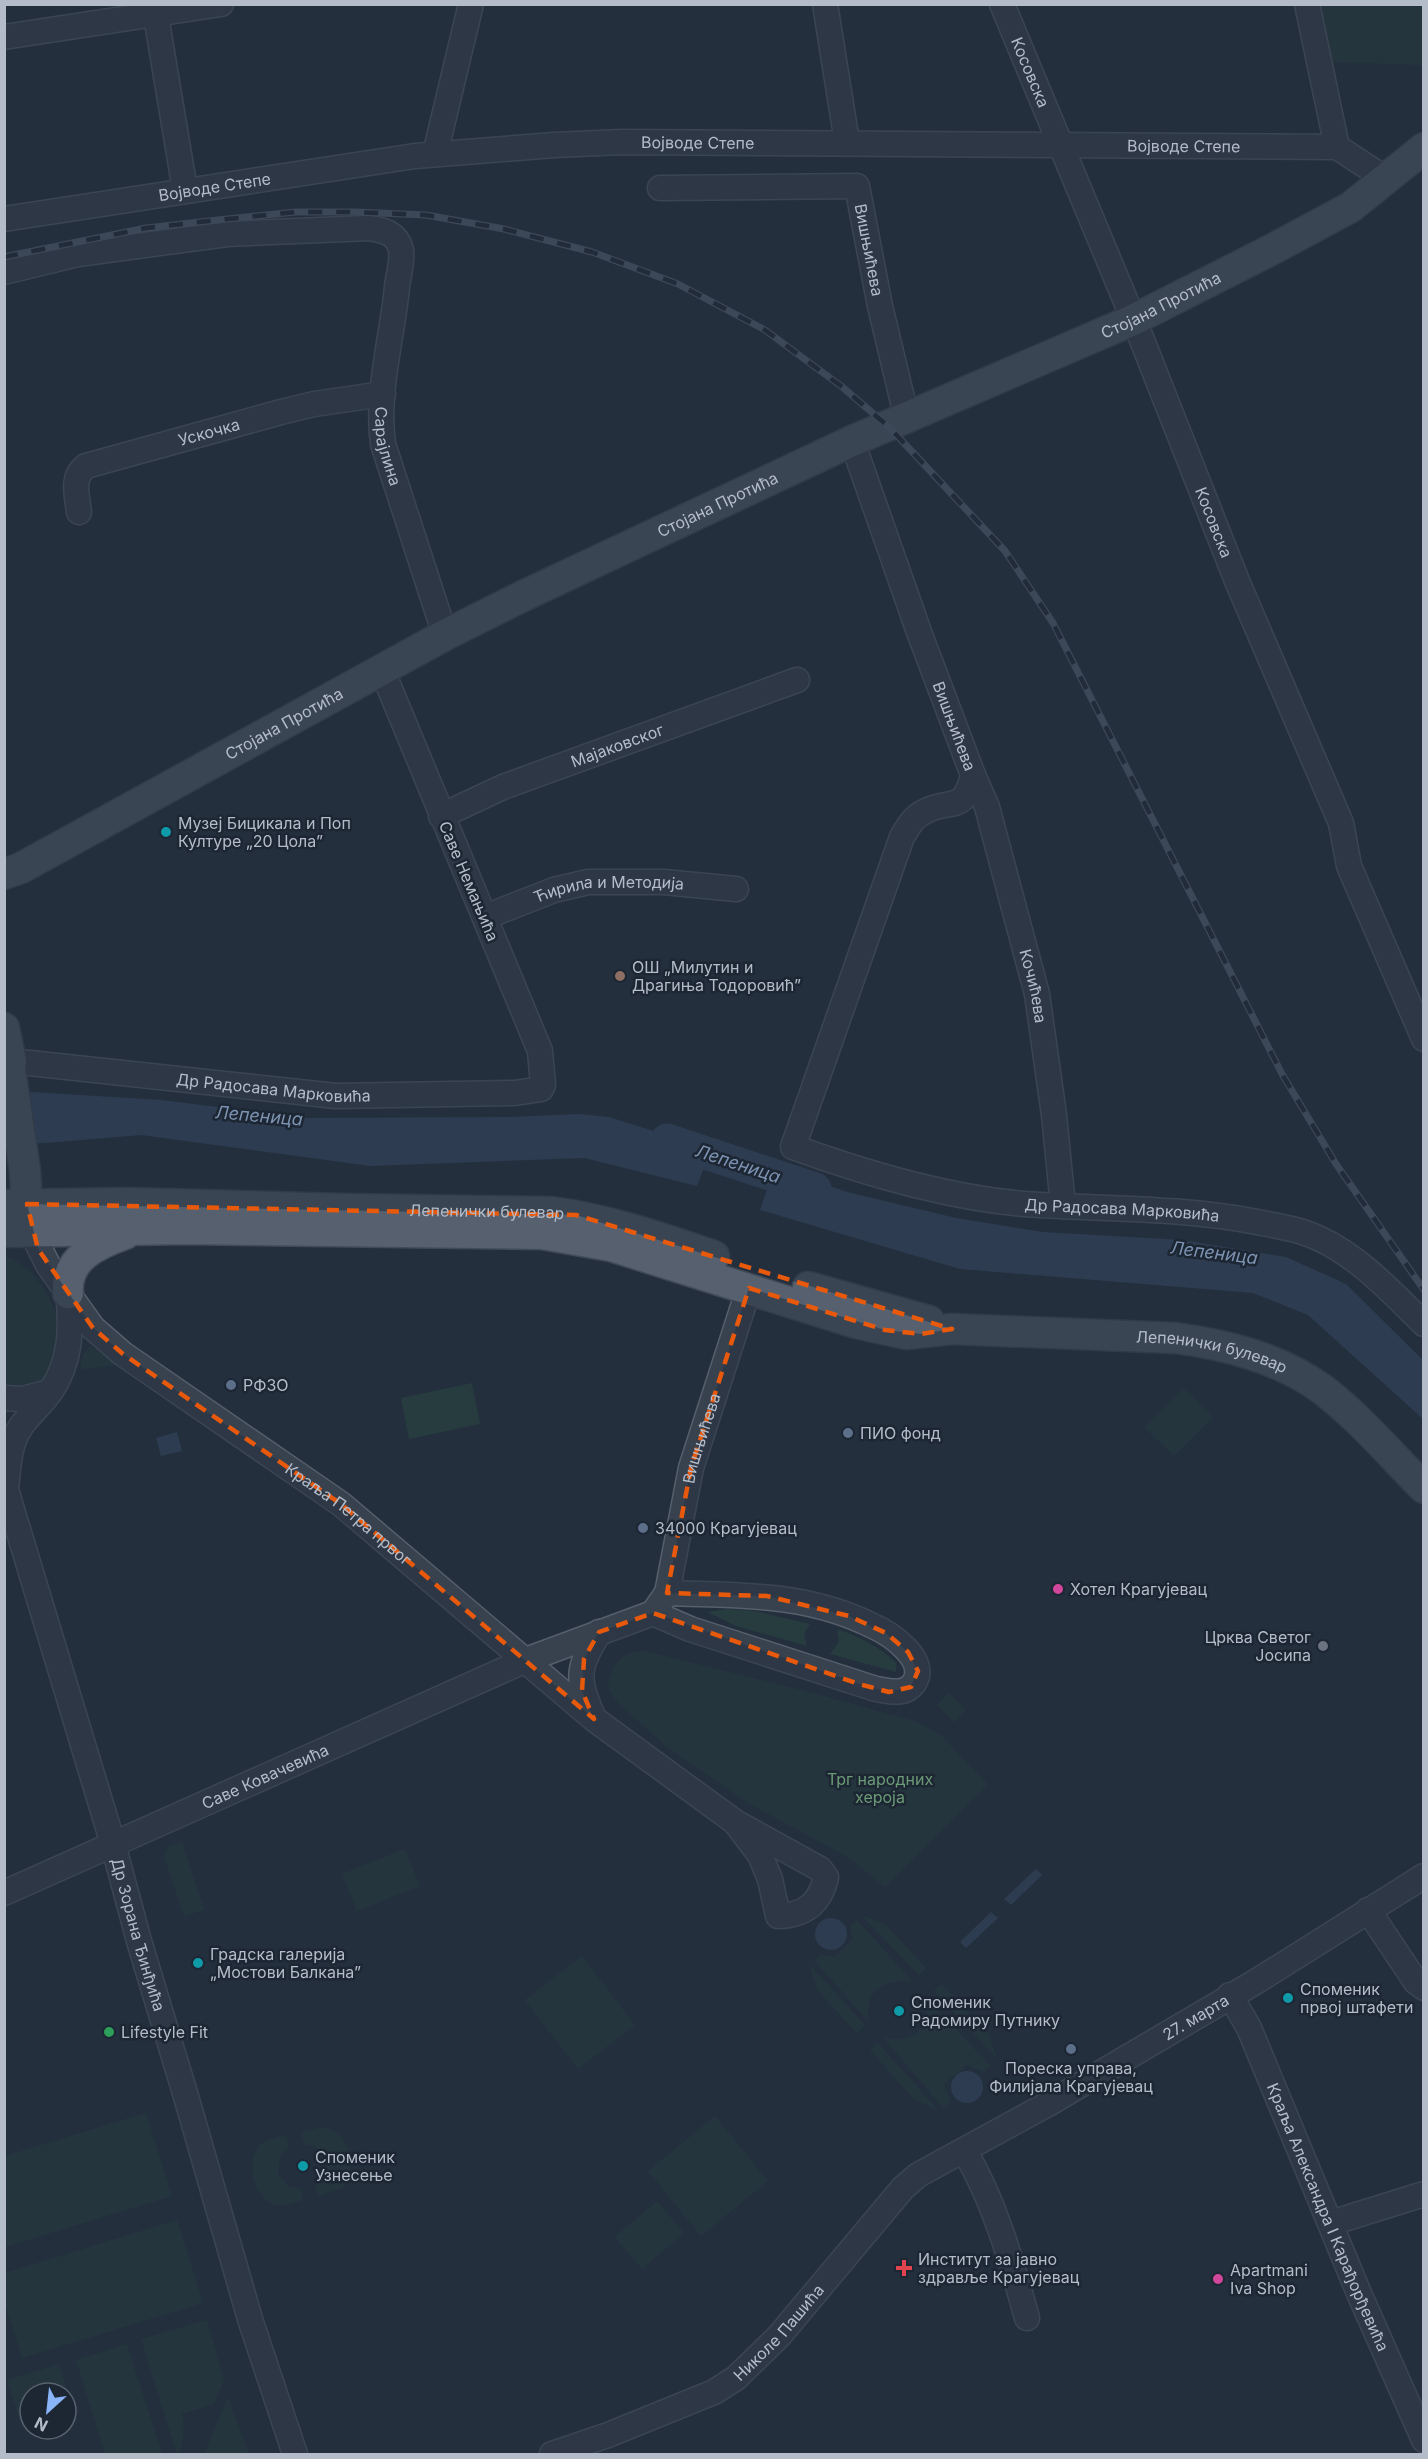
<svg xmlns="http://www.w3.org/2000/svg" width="1428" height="2459" viewBox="0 0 1428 2459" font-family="Inter,sans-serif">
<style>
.green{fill:#263c3f}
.water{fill:#394c67}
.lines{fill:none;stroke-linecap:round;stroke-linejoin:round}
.river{stroke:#394c67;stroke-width:33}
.minor-casing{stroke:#565f6c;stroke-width:27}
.major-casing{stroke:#414a57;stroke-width:33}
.minor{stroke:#38414e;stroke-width:24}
.major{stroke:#56606e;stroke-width:30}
.rail-casing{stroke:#5a6575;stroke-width:7}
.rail{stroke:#1d2633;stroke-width:4.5;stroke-dasharray:14;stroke-linecap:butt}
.marked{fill:none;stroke:#e8590c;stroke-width:4.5;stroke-dasharray:12 8;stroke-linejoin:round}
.culture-dot{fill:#0f9aa8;stroke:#1d2633;stroke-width:2}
.education-dot{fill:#8d6e63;stroke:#1d2633;stroke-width:2}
.service-dot{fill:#5c6f8a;stroke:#1d2633;stroke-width:2}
.hotel-dot{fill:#d1479c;stroke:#1d2633;stroke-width:2}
.worship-dot{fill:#6b7280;stroke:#1d2633;stroke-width:2}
.leisure-dot{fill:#2e9e5b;stroke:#1d2633;stroke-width:2}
.health-dot{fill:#e0444e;stroke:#1d2633;stroke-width:2}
.labels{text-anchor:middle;stroke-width:5;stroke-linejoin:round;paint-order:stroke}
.street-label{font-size:16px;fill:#b4bcc9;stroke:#1d2633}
.poi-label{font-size:16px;fill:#b4bcc9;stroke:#1d2633;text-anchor:start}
.park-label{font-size:16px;fill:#6b9a76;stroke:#1d2633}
.water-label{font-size:18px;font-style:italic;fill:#7c92b1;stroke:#1d2633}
</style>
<rect width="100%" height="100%" fill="#242f3e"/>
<!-- green -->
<g class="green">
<path d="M1311 5H1423V65L1325 62Z"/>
<path d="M4 1256C42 1266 73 1329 57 1364 53 1372 45 1380 40 1387L5 1389Z"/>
<path d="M90 1346 120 1363 119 1365 80 1369 83 1354Z"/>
<path d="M472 1383 480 1424 409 1439 401 1398Z"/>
<path d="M1183 1388 1213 1417 1174 1456 1144 1427Z"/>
<path d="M727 1609 755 1611 810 1624 804 1634 807 1646 736 1626 707 1612Z"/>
<path d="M837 1629C860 1637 879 1646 896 1663V1672L830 1654 839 1642Z"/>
<path d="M645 1651 798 1689 918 1722 942 1736 988 1785 885 1887 849 1858 748 1803 667 1747 617 1702 608 1688C611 1663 620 1652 645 1651Z"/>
<path d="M949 1693 966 1710 954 1722 937 1705Z"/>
<path d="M182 1842 204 1910 184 1916 164 1856 169 1846Z"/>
<path d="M405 1849 420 1886 357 1911 342 1874Z"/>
<path d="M861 1915 885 1924 926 1968 919 1975Z"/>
<path d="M857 1920 913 1982C884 1977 863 1991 869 2022L815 1961 821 1954 834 1957 853 1939 850 1926Z"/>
<path d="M582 1956 635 2025 578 2069 525 2000Z"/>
<path d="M809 1964 865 2025 857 2033 818 1991Z"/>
<path d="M942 1984 989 2034 997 2059 934 1991Z"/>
<path d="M926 1998 991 2066 983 2072 967 2065 944 2084 951 2102 943 2108 883 2037C915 2045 930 2029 926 1998Z"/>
<path d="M878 2043 939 2111 914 2099 870 2050Z"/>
<path d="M146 2113 172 2196 5 2247V2156Z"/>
<path d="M715 2116 768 2181 701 2236 648 2171Z"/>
<path d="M323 2127C350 2132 358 2168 343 2188L318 2196 315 2185 323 2178C330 2163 323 2143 304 2145L301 2132Z"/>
<path d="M286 2135 289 2148 280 2156 278 2174 289 2187 300 2188 303 2200C295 2202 283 2207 275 2205 254 2199 245 2161 260 2145 266 2139 278 2138 286 2135Z"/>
<path d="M657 2201 684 2233 642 2269 615 2237Z"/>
<path d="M177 2220 203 2303 22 2358 5 2303V2273Z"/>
<path d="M207 2320 224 2381 214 2404 182 2414C185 2428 184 2440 179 2454H177L141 2339Z"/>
<path d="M127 2344 162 2454H105L76 2360Z"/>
<path d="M59 2364 77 2422 66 2426V2393H30V2429H57L42 2434 22 2428 7 2380Z"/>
<path d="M228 2397 249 2454H204Z"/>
</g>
<!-- water -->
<g class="water">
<path d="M32 1092 161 1100 308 1118 510 1117 579 1114 609 1117 711 1149 697 1186 584 1158 370 1166 141 1135 45 1143 5 1144 4 1098Z"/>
<path d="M775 1167 847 1192 956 1218 1043 1232 1182 1240 1286 1257 1346 1284 1423 1360V1419L1308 1315 1253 1293 960 1269 760 1210Z"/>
<path d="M177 1432 182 1451 161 1456 156 1438Z"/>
<path d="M1036 1869 1042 1875 1011 1905 1004 1899Z"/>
<path d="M991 1912 998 1918 966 1948 960 1942Z"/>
<circle cx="831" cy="1934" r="16"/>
<circle cx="967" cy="2087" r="16"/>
</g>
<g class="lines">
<!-- river -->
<path class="river" d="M667 1140 815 1189"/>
<!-- minor casing -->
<g class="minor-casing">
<g id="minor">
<path d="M154 4 185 190"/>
<path d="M825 4 847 142"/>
<path id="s1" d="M1002 4 1142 340 1237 581 1341 823 1349 866 1424 1039"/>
<path d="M1307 4 1337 147"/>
<path d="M4 37 221 4"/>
<path d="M435 154 471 4"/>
<path id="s2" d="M660 188 857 186 880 306 907 419"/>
<path id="s3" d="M4 219 415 156 554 145 622 142 1337 147 1386 179"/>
<path id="s4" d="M4 272 78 254 227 234 369 228C384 230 397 233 401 250 403 261 398 276 397 287 392 339 376 392 383 444L445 635"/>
<path id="s5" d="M852 441 919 632 973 775C963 816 950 797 924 812 913 817 908 827 902 837L793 1147C870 1175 958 1201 1040 1205 1112 1209 1186 1208 1257 1222 1278 1226 1299 1229 1318 1238 1360 1257 1392 1293 1424 1324"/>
<path id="s6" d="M79 512C77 495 71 477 86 466L281 412 314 404 383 394"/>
<path id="s7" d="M973 775 987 807 1037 994 1054 1115 1063 1206"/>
<path id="s8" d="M441 816 503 787 797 680"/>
<path id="s9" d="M485 917 554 890 588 882H664L736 889"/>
<path id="s10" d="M11 1061 336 1096 515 1093 541 1089 543 1085 540 1051 382 670"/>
<path id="s11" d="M29 1215 31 1231 48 1265 93 1328 123 1354 341 1504 594 1719 735 1822 820 1869 826 1877C820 1904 805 1915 778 1916L770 1879 760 1855 735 1822"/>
<path d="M4 1398 22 1399 50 1392"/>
<path id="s12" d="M4 1483 113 1844 139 1941 185 2093 250 2319 295 2454"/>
<path d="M6 1489C8 1474 8 1457 13 1443 20 1420 38 1410 51 1391 71 1361 72 1328 68 1293"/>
<path d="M653 1613 690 1629 876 1689C889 1691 905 1696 914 1683 929 1660 891 1634 873 1626 805 1592 739 1596 667 1593"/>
<path d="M592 1714C575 1675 579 1667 599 1632"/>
<path id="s13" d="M4 1893 526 1660 653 1613 667 1593 691 1468 749 1288"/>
<path d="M1368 1910 1416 1982 1424 1988"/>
<path id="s14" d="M1230 1995 1249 2028 1358 2291 1424 2440"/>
<path d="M964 2150C995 2202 1011 2260 1027 2318"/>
<path d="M1331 2223 1424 2194"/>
<path id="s15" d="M552 2454 608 2435 714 2392 736 2378 779 2336 903 2188 918 2175 1048 2104 1257 1981 1424 1876"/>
</g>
</g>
<!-- major casing -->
<g class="major-casing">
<g id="major">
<path id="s16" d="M4 874 21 868 445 635 523 596 852 441 1133 320 1271 250 1351 207 1424 148"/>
<path d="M4 1028 11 1061 10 1070 25 1171 27 1204"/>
<path id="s17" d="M4 1205 127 1203 343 1209 551 1212C607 1219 661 1238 714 1256"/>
<path id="s18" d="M4 1232 186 1229 542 1234 611 1246 856 1323 906 1334 952 1329 1176 1338C1227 1345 1279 1358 1322 1389 1359 1417 1391 1455 1424 1488"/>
<path d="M808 1287 929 1321"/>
<path d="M68 1293C65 1258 97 1244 125 1234"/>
</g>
</g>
<!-- minor -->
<use href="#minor" class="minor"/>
<!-- major -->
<use href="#major" class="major"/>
<!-- rail casing -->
<g class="rail-casing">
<path id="rail" d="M4 257 146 228 218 220 296 212H355L426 215 504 229 592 252 678 284 765 330 841 386 889 427 1005 551 1053 623 1282 1074 1336 1164 1424 1290"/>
</g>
<!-- rail -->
<use href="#rail" class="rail"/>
</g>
<!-- marked area -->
<path d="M0 0H1428V2459H0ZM27 1204 576 1215 952 1329 921 1334 885 1330 749 1288 691 1468 667 1593 767 1596 849 1616 886 1633 908 1652 918 1671 911 1687 889 1692 859 1684 653 1613 599 1632 584 1659 582 1691 594 1719 341 1504 123 1354 93 1328 38 1249Z" fill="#242f3e" fill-opacity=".55" fill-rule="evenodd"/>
<path class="marked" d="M27 1204 576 1215 952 1329 921 1334 885 1330 749 1288 691 1468 667 1593 767 1596 849 1616 886 1633 908 1652 918 1671 911 1687 889 1692 859 1684 653 1613 599 1632 584 1659 582 1691 594 1719 341 1504 123 1354 93 1328 38 1249Z"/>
<!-- markers -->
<g class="culture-dot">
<circle cx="166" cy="832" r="6"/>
<circle cx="198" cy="1963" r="6"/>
<circle cx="1288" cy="1998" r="6"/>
<circle cx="899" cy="2011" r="6"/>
<circle cx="303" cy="2166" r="6"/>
</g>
<circle class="education-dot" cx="620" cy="976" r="6"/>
<g class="service-dot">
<circle cx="231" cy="1385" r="6"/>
<circle cx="848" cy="1433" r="6"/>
<circle cx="643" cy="1528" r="6"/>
<circle cx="1071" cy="2049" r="6"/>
</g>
<g class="hotel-dot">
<circle cx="1058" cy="1589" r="6"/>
<circle cx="1218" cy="2279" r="6"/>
</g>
<circle class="worship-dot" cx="1323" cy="1646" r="6"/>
<circle class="leisure-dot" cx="109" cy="2032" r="6"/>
<path class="health-dot" d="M901 2259h6v6h6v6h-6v6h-6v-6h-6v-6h6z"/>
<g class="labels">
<!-- street labels -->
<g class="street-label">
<text dy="6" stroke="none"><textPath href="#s1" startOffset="74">Косовска</textPath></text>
<text dy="6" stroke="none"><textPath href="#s3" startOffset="699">Војводе Степе</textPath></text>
<text dy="6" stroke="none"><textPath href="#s3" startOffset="1185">Војводе Степе</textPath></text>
<text dy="6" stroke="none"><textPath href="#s3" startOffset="213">Војводе Степе</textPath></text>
<text dy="6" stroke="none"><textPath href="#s2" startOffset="262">Вишњићева</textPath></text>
<text dy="6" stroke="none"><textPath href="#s16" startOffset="1290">Стојана Протића</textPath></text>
<text dy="6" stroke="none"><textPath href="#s6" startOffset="177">Ускочка</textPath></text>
<text dy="6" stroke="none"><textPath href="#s4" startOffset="609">Сарајлина</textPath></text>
<text dy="6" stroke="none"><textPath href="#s16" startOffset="804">Стојана Протића</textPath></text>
<text dy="6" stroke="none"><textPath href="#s1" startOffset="560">Косовска</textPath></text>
<text dy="6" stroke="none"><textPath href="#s16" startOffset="318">Стојана Протића</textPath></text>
<text dy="6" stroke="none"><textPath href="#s5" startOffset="303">Вишњићева</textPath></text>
<text dy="6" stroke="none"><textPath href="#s8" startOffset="190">Мајаковског</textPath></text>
<text transform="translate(469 881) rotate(67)" y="6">Саве Немањића</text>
<text dy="6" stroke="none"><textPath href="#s9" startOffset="129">Ћирила и Методија</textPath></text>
<text dy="6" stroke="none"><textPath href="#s7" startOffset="220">Кочићева</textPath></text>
<text dy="6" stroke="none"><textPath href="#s10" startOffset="264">Др Радосава Марковића</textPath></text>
<text dy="6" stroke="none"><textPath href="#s5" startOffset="1122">Др Радосава Марковића</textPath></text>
<text dy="6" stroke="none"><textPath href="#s17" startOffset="483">Лепенички булевар</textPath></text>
<text dy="6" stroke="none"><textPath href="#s18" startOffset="1224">Лепенички булевар</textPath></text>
<text dy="6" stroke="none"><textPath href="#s13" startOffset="890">Вишњићева</textPath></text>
<text dy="6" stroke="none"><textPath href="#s11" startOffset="448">Краља Петра првог</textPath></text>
<text dy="6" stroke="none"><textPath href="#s13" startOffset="286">Саве Ковачевића</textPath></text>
<text dy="6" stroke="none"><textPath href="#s12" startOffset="471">Др Зорана Ђинђића</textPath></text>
<text dy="6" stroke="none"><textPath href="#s15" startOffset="792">27. марта</textPath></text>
<text dy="6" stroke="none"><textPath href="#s14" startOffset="243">Краља Александра I Карађорђевића</textPath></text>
<text dy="6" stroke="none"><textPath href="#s15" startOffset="262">Николе Пашића</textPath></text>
</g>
<!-- poi labels -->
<g class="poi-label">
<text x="178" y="829">Музеј Бицикала и Поп<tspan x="178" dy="18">Културе „20 Цола”</tspan></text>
<text x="632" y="973">ОШ „Милутин и<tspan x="632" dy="18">Драгиња Тодоровић”</tspan></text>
<text x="243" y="1391">РФЗО</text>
<text x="860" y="1439">ПИО фонд</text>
<text x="655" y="1534">34000 Крагујевац</text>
<text x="1070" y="1595">Хотел Крагујевац</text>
<text x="1311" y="1643" text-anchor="end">Црква Светог<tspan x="1311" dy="18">Јосипа</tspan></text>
<text x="210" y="1960">Градска галерија<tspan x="210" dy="18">„Мостови Балкана”</tspan></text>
<text x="1300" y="1995">Споменик<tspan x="1300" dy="18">првој штафети</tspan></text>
<text x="911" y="2008">Споменик<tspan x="911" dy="18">Радомиру Путнику</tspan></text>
<text x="121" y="2038">Lifestyle Fit</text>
<text x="1071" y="2074" text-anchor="middle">Пореска управа,<tspan x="1071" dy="18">Филијала Крагујевац</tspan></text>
<text x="315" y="2163">Споменик<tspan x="315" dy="18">Узнесење</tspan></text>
<text x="918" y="2265">Институт за јавно<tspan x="918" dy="18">здравље Крагујевац</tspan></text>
<text x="1230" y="2276">Apartmani<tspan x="1230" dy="18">Iva Shop</tspan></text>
</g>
<!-- park labels -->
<g class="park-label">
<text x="880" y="1785">Трг народних<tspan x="880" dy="18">хероја</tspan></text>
</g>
<!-- water labels -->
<g class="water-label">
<text transform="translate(259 1116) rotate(5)" y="6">Лепеница</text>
<text transform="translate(738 1164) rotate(18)" y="6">Лепеница</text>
<text transform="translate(1214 1253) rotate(7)" y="6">Лепеница</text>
</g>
</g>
<!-- border -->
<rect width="1428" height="2459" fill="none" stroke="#b4bcc9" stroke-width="12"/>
<!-- north arrow -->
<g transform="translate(48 2411) rotate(207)"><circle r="28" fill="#1d2633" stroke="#59626f" stroke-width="1.5"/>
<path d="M0-4.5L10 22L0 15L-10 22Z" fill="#8ab4f8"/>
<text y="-9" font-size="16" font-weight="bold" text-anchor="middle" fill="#b4bcc9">N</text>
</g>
</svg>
